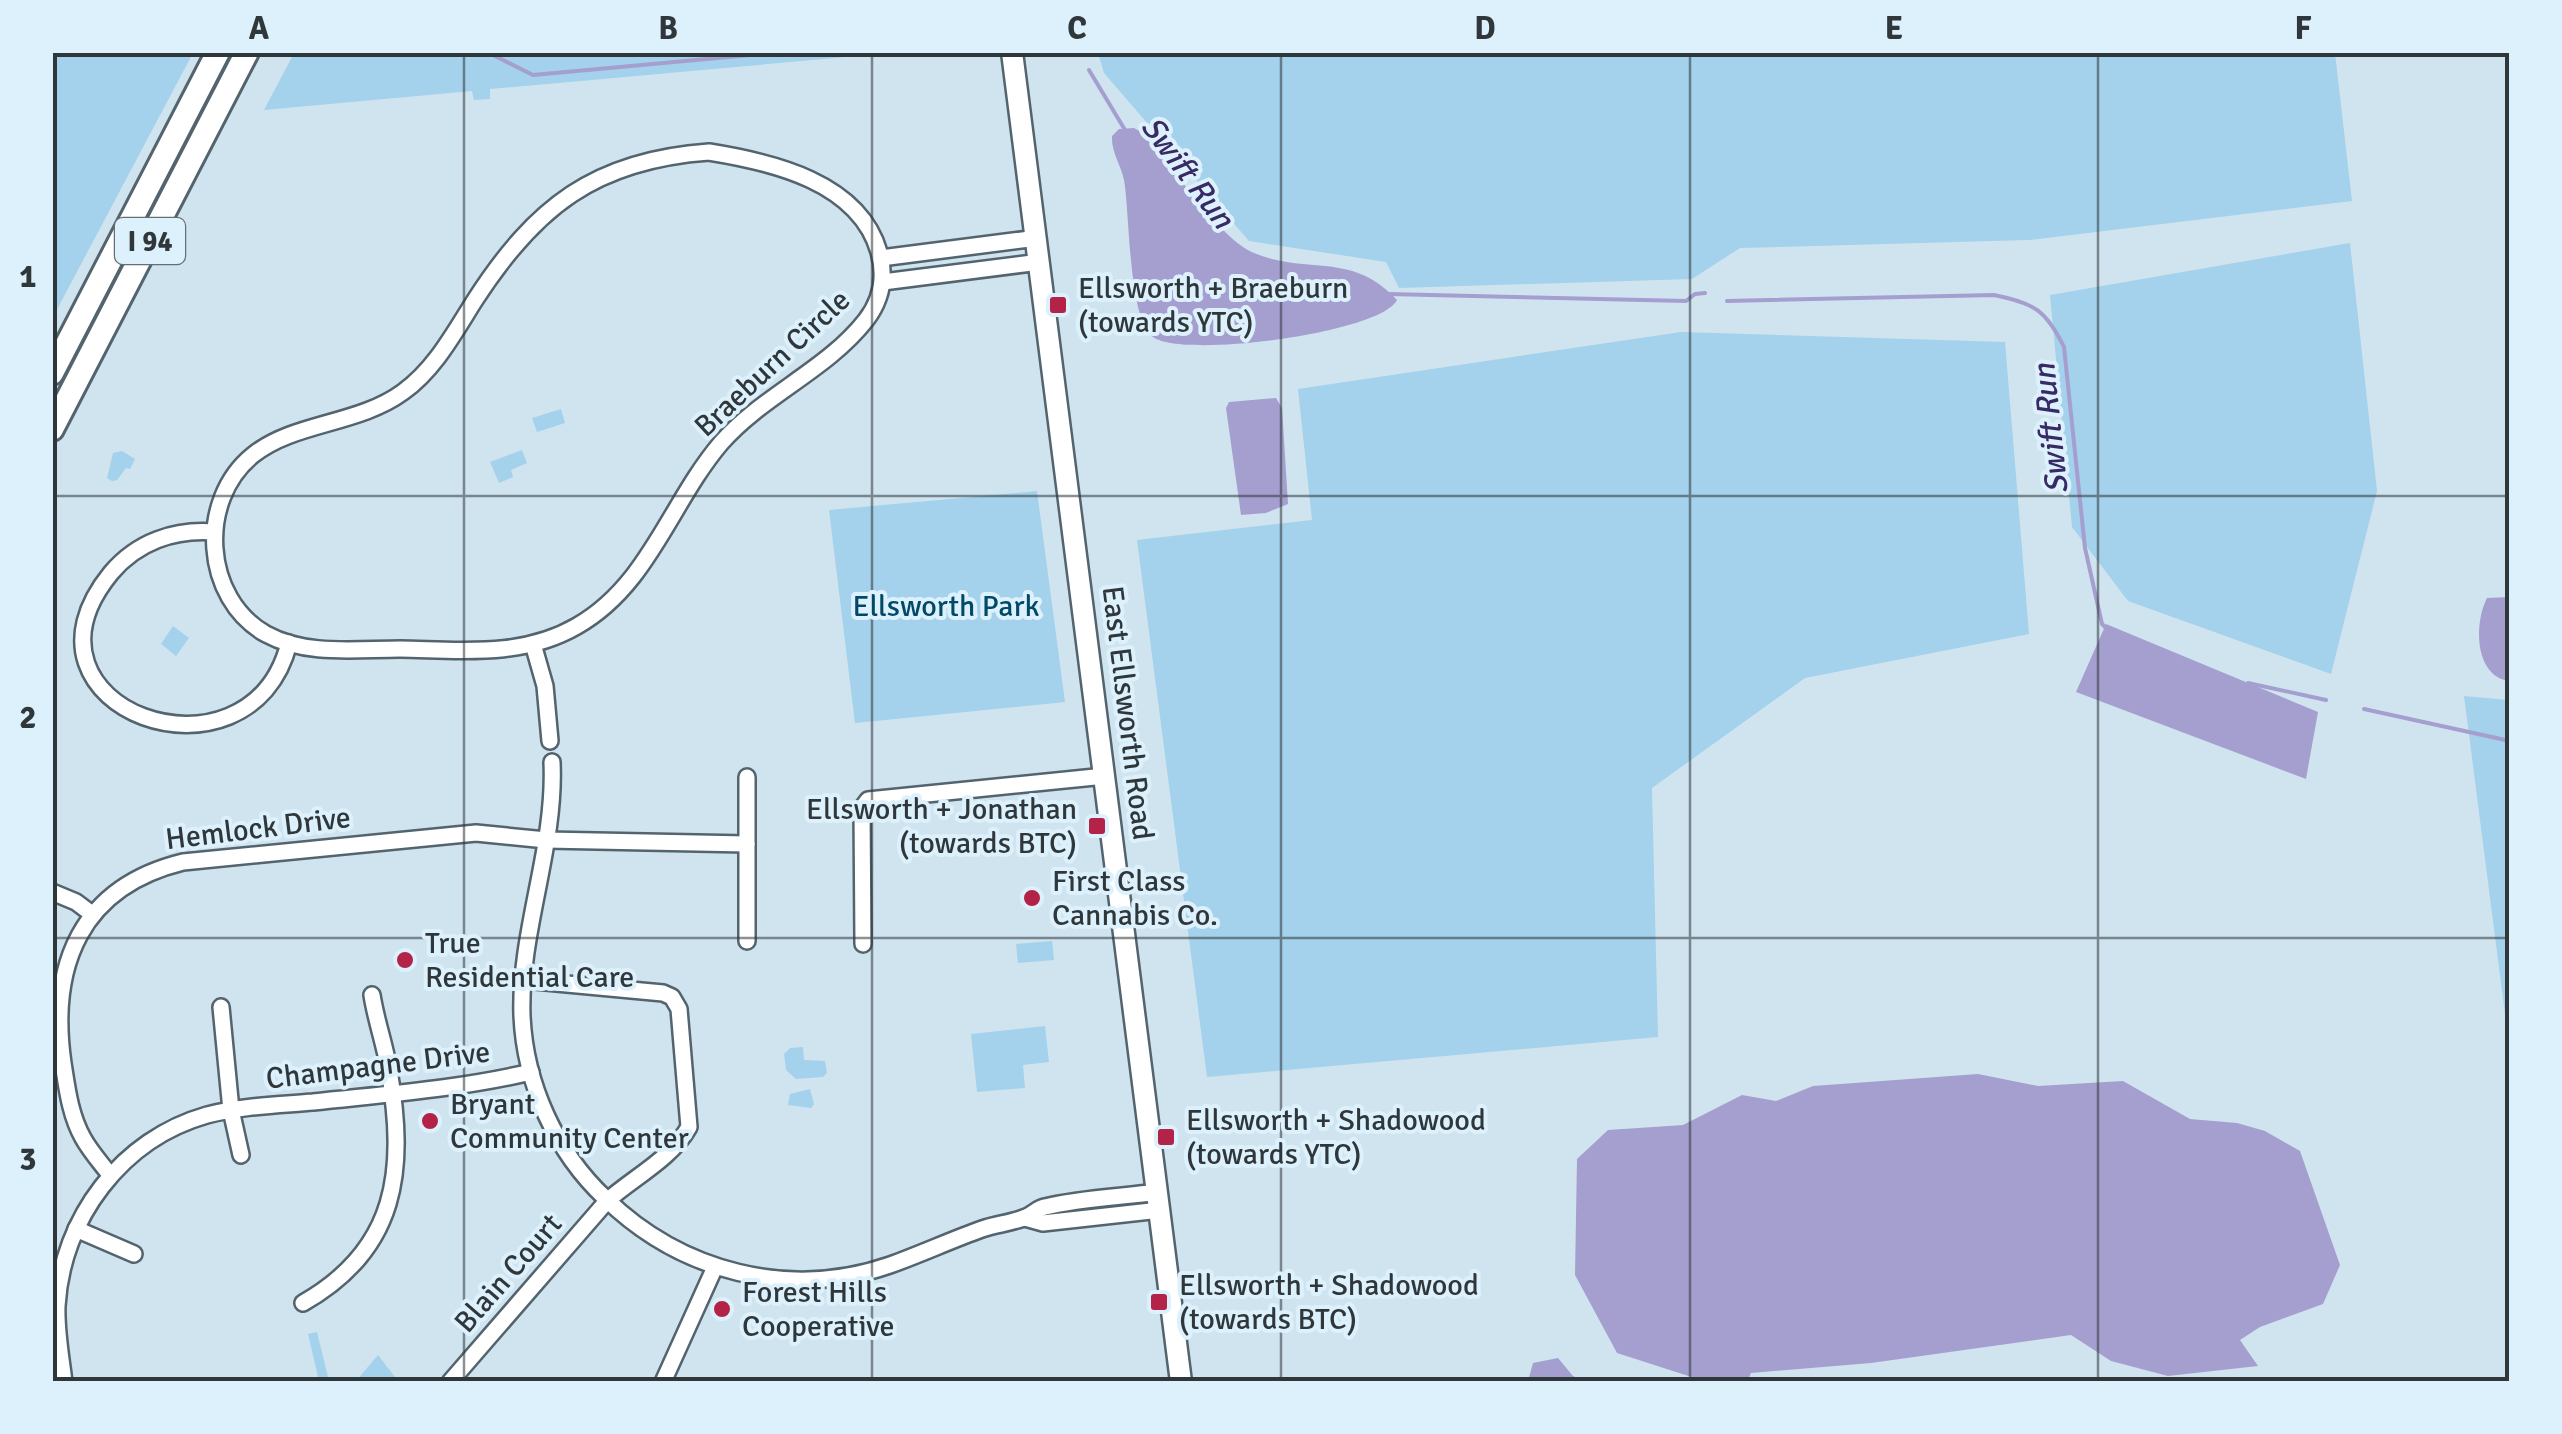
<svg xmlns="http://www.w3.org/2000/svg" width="2562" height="1434" viewBox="0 0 2562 1434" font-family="Signika,sans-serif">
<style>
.green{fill:#a4d1eb}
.water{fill:#a59fd0}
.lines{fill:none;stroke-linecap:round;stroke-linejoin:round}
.stream{stroke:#a59fd0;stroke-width:4}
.minor-casing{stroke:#53646e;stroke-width:20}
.major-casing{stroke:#53646e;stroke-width:25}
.highway-casing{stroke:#53646e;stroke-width:28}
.minor{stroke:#fff;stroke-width:15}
.major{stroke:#fff;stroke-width:20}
.highway{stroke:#fff;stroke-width:22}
.grid{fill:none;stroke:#2f373b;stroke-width:2.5;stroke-opacity:0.55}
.poi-dot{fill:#b32247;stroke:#ddf1fd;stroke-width:4}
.labels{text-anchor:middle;stroke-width:8;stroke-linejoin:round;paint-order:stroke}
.shield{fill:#ddf1fd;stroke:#636f75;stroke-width:2.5}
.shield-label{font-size:28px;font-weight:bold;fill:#2f373b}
.poi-label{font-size:30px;fill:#2f373b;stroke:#ddf1fd;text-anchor:start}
.street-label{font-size:30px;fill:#2f373b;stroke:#ddf1fd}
.park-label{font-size:30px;fill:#014967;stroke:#ddf1fd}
.water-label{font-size:32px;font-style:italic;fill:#372a65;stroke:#ddf1fd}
.neatline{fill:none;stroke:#2f373b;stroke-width:4}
.grid-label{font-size:32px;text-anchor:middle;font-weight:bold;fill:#2f373b}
</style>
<rect width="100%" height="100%" fill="#d0e4ef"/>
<!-- green -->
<g class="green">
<path d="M52 53H193L53 317H52Z"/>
<path d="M294 53V52L891 53 490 89V99L474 100 472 91 264 110Z"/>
<path d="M1098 53H2335L2352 201 2029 240 1740 248 1692 279 1399 288 1386 262 1249 241 1104 73Z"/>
<path d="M2350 243 2377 491 2331 674 2128 601 2072 527 2050 295Z"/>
<path d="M1681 332 2005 342 2029 634 1805 678 1652 788 1658 1037 1207 1077 1137 540 1312 520 1298 389Z"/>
<path d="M561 409 565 423 537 432 532 418Z"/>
<path d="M522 450 527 463 511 470 513 477 499 483 490 462Z"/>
<path d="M122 451 135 459 130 469 126 468 117 480 112 481 107 478 113 453Z"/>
<path d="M1037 491 1065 702 855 723 829 510Z"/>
<path d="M173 626 189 638 176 656 161 644Z"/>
<path d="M2464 696 2509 700V1045Z"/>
<path d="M1052 941 1054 960 1018 963 1016 944Z"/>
<path d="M1045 1026 1049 1062 1023 1065 1025 1088 977 1092 971 1034Z"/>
<path d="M803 1047 804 1060 825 1061 827 1073 823 1077 796 1079 786 1070 784 1054 790 1048Z"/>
<path d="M810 1089 814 1104 811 1108 788 1105 790 1094Z"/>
<path d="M317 1332 329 1381H319L308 1334Z"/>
<path d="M378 1355 398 1381H356Z"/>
</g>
<!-- water -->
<g class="water">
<path d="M1134 128 1145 134C1169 163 1221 240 1254 253 1307 275 1353 251 1397 300 1381 333 1183 359 1153 337 1128 319 1130 213 1124 180 1121 165 1111 152 1112 136L1119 129Z"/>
<path d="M1276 398 1282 408 1288 504 1266 513 1241 515 1226 408 1229 402Z"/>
<path d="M2509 597H2510L2509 681C2474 676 2474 623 2487 598Z"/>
<path d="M2106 624 2318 712 2306 779 2076 692Z"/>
<path d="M1978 1074 2038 1086 2123 1081 2190 1119 2237 1123 2265 1131 2300 1151 2340 1265 2323 1304 2260 1327 2240 1340 2258 1366 2168 1376 2111 1361 2071 1335 1871 1363 1751 1373 1747 1382 1704 1381 1617 1353 1575 1275 1577 1159 1608 1130 1683 1125 1742 1095 1776 1101 1813 1086Z"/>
<path d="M1558 1358 1573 1376 1584 1381H1528L1533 1363Z"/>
</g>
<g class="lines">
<!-- stream -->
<g class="stream">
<path d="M487 52 533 75 784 52"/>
<path d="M1089 70 1125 130"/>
<path d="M1388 294 1686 301 1695 294 1705 293"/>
<path d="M1727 301 1994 295C2034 303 2046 310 2064 347L2085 548 2102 624 2106 628"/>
<path d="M2248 683 2326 700"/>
<path d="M2364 709 2510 741"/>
</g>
<!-- minor casing -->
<g class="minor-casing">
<g id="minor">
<path d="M709 152C772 162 859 182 879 252 886 277 882 299 866 320 827 370 763 395 721 443 670 503 649 585 577 626 522 658 460 650 400 649 356 649 306 656 266 634 203 599 197 500 253 455 294 422 358 425 403 392 435 369 454 333 475 300 535 207 595 160 709 152Z"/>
<path d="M881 258 1037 238"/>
<path d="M883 282 1040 262"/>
<path d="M214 532C174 529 137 542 111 573 0 709 250 797 289 643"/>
<path d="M533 644 545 686 550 741"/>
<path d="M552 762C556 848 519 931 522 1016 525 1084 556 1152 605 1198 681 1272 789 1300 890 1265 921 1254 951 1240 982 1229 996 1224 1012 1223 1026 1217 1033 1214 1038 1208 1045 1207 1081 1198 1121 1197 1158 1192"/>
<path d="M52 892 76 902 92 914"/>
<path d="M747 941V777"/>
<path d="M863 944 862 808 868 800 1105 776"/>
<path d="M221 1007 231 1110 241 1155"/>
<path d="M110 1175C101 1163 90 1151 83 1138 70 1115 67 1088 63 1063 49 965 81 887 183 862L476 833 546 840 747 844"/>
<path d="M1025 1218 1043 1223 1160 1210"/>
<path d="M76 1229 134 1254"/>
<path d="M303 1303C398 1249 406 1170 389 1070 385 1045 376 1021 372 995"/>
<path d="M64 1382C61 1357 56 1331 57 1306 62 1218 122 1139 207 1115 241 1106 278 1105 313 1102 386 1094 459 1089 531 1072"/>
<path d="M450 1382 607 1201C634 1177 671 1159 689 1127L679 1009 672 997 663 993 524 980"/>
<path d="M663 1382 715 1267"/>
</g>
</g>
<!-- major casing -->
<g class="major-casing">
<path id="major" d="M1012 52 1181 1382"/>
</g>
<!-- highway casing -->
<g class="highway-casing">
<g id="highway">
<path d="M52 373 218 52"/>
<path d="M52 429 247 52"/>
</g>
</g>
<!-- minor -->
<use href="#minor" class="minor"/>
<!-- major -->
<use href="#major" class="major"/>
<!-- highway -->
<use href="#highway" class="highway"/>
</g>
<!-- grid -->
<path class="grid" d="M464 52V1382M872 52V1382M1281 52V1382M1690 52V1382M2098 52V1382M52 496H2510M52 938H2510"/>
<!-- markers -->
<g class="poi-dot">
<rect x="1048" y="295" width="20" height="20" rx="5"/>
<rect x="1087" y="816" width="20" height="20" rx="5"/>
<circle cx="1032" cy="898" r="10"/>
<circle cx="405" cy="960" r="10"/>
<circle cx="430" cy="1121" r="10"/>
<rect x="1156" y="1127" width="20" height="20" rx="5"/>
<rect x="1149" y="1292" width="20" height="20" rx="5"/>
<circle cx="722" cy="1309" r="10"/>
</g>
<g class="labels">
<!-- shield labels -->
<rect class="shield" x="115" y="218" width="70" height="46" rx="8"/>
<g class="shield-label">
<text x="150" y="251">I 94</text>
</g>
<!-- poi labels -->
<g class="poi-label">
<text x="1078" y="298">Ellsworth + Braeburn<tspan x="1078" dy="34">(towards YTC)</tspan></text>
<text x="1077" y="819" text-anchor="end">Ellsworth + Jonathan<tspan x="1077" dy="34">(towards BTC)</tspan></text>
<text x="1052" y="891">First Class<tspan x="1052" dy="34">Cannabis Co.</tspan></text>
<text x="425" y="953">True<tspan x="425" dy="34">Residential Care</tspan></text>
<text x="450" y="1114">Bryant<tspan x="450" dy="34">Community Center</tspan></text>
<text x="1186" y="1130">Ellsworth + Shadowood<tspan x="1186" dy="34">(towards YTC)</tspan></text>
<text x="1179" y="1295">Ellsworth + Shadowood<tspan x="1179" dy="34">(towards BTC)</tspan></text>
<text x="742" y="1302">Forest Hills<tspan x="742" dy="34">Cooperative</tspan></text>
</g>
<!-- street labels -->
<g class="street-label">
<text transform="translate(772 363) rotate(-43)" y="10">Braeburn Circle</text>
<text transform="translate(1128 713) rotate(83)" y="10">East Ellsworth Road</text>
<text transform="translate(258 828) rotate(-7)" y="10">Hemlock Drive</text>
<text transform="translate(378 1065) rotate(-7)" y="10">Champagne Drive</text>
<text transform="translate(508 1273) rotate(-49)" y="10">Blain Court</text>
</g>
<!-- park labels -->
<g class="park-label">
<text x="946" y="616">Ellsworth Park</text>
</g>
<!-- water labels -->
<g class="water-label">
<text transform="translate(1188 172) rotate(53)" y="11">Swift Run</text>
<text transform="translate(2050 429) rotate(-96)" y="11">Swift Run</text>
</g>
</g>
<!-- border -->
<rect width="2562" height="1434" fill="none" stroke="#ddf1fd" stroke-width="110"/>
<rect x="55" y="55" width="2452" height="1324" class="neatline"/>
<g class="grid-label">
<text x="259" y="39">A</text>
<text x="668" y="39">B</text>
<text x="1077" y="39">C</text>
<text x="1485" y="39">D</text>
<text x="1894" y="39">E</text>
<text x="2303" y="39">F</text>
<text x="28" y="287">1</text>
<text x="28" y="728">2</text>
<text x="28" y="1170">3</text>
</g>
</svg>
